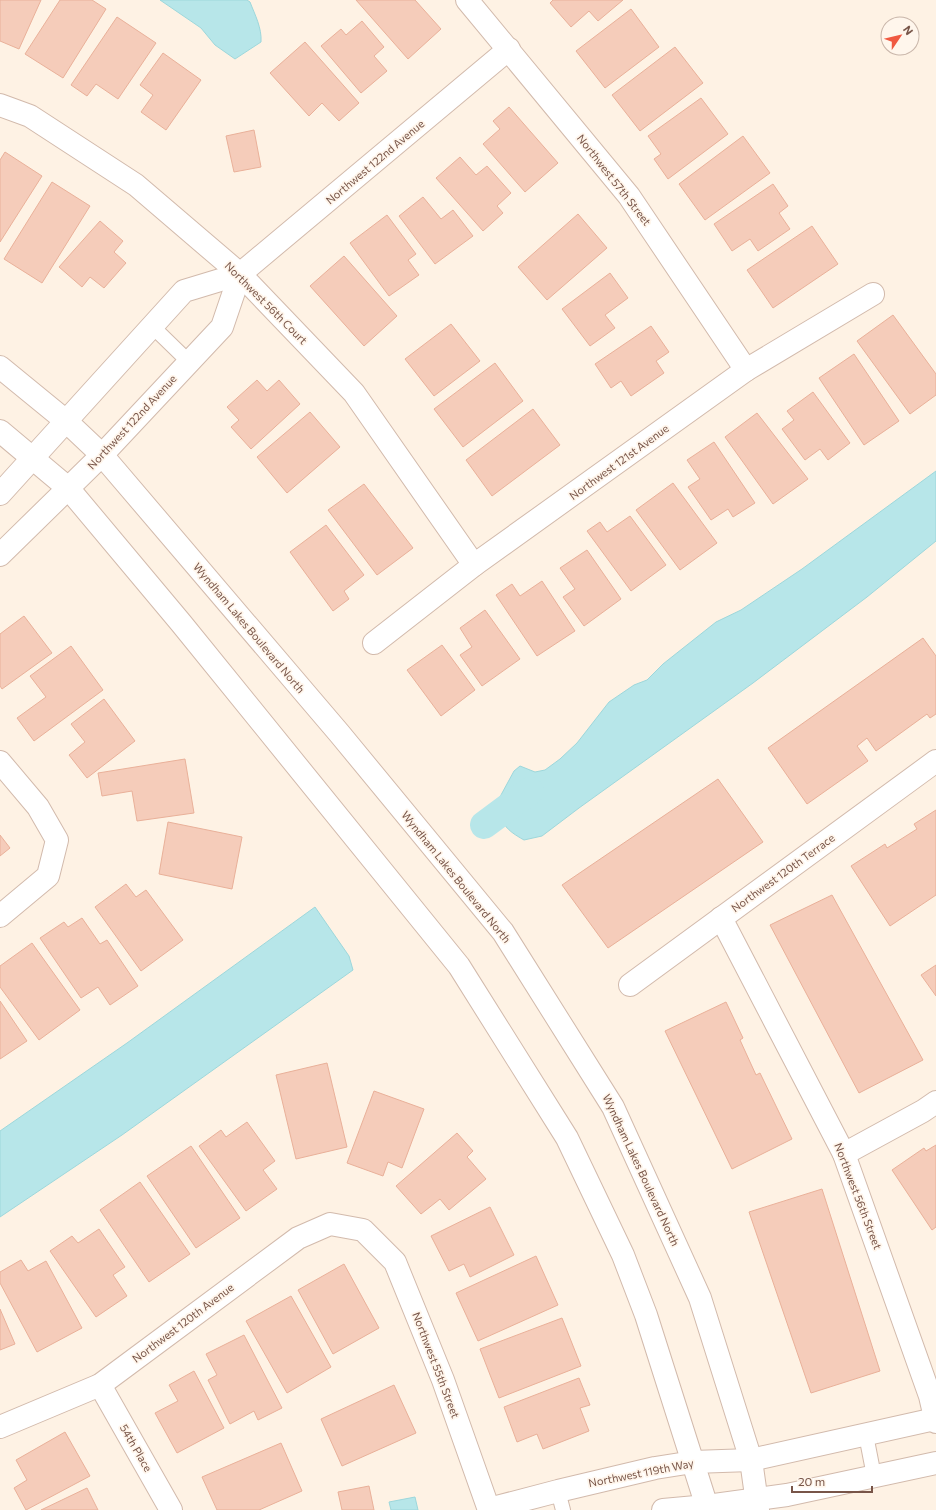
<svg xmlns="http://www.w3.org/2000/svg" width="936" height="1510" viewBox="0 0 936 1510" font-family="Commissioner,sans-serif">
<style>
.water{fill:#b7e6e9;stroke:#9dd7db}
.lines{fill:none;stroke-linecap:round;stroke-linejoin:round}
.canal{stroke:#b7e6e9;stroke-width:28}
.building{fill:#f5ccba;stroke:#e9b099}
.service-casing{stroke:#d2baac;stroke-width:16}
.minor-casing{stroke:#d2baac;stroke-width:24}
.tertiary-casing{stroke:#d2baac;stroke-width:24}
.service{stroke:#fff;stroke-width:14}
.minor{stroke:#fff;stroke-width:22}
.tertiary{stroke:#fff;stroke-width:22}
.labels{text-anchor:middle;stroke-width:3.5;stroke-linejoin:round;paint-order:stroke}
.street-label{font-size:11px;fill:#785548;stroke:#fff6ec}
</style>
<rect width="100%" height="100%" fill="#fef2e4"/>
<!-- water -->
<g class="water">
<path d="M160 0H247L250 2C255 15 262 28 261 42L235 59 215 45 201 28Z"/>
<path d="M936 471V541L867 597 753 683 579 808 542 836 524 840C506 830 503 825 495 806L514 771 520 766 535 772 545 770 560 759 577 743 609 702 634 685 647 680 663 664 716 622 741 610 802 569Z"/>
<path d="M315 907 349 956 353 970 122 1135 0 1217V1131L127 1043Z"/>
<path d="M415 1497 418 1510H391L389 1502Z"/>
</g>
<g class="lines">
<!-- canal -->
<path class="canal" d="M484 825 530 791"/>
</g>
<!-- building -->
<g class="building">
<path d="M0 0H41L19 49 0 41Z"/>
<path d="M60 0H92L106 9 63 78 25 54Z"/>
<path d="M356 0H415L441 29 408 59Z"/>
<path d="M553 0H623L598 21 589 11 571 27 550 3Z"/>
<path d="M631 9 659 47 605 88 576 51Z"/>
<path d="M117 17 156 43 118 99 96 84 87 96 71 85Z"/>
<path d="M362 21 384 47 374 56 387 71 361 93 321 46 341 29 346 35Z"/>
<path d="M305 42 359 103 339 121 322 103 309 116 270 73Z"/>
<path d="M675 47 703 83 640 131 612 95Z"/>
<path d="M163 53 201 80 166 130 141 112 153 95 140 85Z"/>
<path d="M701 98 728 134 668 179 654 159 661 154 648 136Z"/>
<path d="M509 107 558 163 525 192 483 144 500 129 493 121Z"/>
<path d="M254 130 261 167 234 172 226 136Z"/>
<path d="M743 136 770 173 705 220 679 184Z"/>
<path d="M5 152 42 176 0 242V160Z"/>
<path d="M460 157 476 175 487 166 511 193 497 206 503 213 483 231 436 178Z"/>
<path d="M52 182 90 206 42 283 4 259Z"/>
<path d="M773 184 788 206 779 213 790 229 758 251 750 239 732 251 714 224Z"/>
<path d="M423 197 441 219 453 210 473 236 435 264 399 216Z"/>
<path d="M578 214 607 248 547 300 518 267Z"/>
<path d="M387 215 416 254 408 260 419 275 389 296 350 243Z"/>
<path d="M100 221 123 241 114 252 126 263 104 288 90 277 82 287 59 267Z"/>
<path d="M812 226 838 264 773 308 747 270Z"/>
<path d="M344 256 397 316 364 346 310 286Z"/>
<path d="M610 273 628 298 605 315 615 328 590 346 562 309Z"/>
<path d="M893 315 936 374V395L910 414 857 341Z"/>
<path d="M451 324 480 361 434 396 405 359Z"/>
<path d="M651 326 669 352 656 361 664 373 631 396 621 381 611 388 595 364Z"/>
<path d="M854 354 899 421 864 445 819 378Z"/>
<path d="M495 363 523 401 463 447 434 409Z"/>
<path d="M257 380 267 391 279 380 300 404 251 449 231 427 239 420 227 407Z"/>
<path d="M813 392 850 443 828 460 820 449 805 460 782 429 794 420 787 411Z"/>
<path d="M533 409 560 445 492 496 466 460Z"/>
<path d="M310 412 340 447 287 493 257 457Z"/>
<path d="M757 413 808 479 773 504 725 437Z"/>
<path d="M714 442 755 503 733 517 728 509 711 520 688 487 700 479 687 460Z"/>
<path d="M673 483 717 543 680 570 636 510Z"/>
<path d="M364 484 413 548 377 575 328 510Z"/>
<path d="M630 516 666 565 631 591 587 531 600 522 607 532Z"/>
<path d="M326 525 364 575 344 591 349 599 333 611 290 552Z"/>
<path d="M587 550 621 599 584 626 563 597 575 589 560 568Z"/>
<path d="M542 581 575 631 537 656 496 595 512 584 520 596Z"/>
<path d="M485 610 520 659 482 686 460 655 472 647 460 628Z"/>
<path d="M24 616 52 653 2 689 0 686V634Z"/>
<path d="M923 638 936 656V714L930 718 927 714 876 751 867 738 857 746 868 761 807 804 768 748Z"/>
<path d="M442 645 475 690 441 716 407 670Z"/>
<path d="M71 646 103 690 34 741 17 718 46 697 30 676Z"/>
<path d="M104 699 135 741 87 778 69 755 85 742 71 724Z"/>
<path d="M185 759 194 813 137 821 132 791 102 796 98 773Z"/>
<path d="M718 779 763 842 608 948 562 885Z"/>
<path d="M936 810V895L890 926 851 866 885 844 887 848 917 829 914 824Z"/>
<path d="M168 822 242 837 232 889 159 874Z"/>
<path d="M0 835 10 848 0 856Z"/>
<path d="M126 884 136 897 146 890 183 940 141 971 95 907Z"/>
<path d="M832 895 923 1060 859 1093 770 925Z"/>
<path d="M82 918 100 944 107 940 138 986 110 1005 98 987 81 998 40 938 64 922 68 927Z"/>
<path d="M32 943 80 1010 39 1040 0 987V966Z"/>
<path d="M936 965V996L921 975Z"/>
<path d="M0 1001 27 1041 0 1059Z"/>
<path d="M726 1002 743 1038 740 1040 756 1075 760 1073 792 1139 732 1169 665 1031Z"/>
<path d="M327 1063 347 1147 296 1159 276 1075Z"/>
<path d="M374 1091 424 1109 402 1168 388 1162 383 1176 347 1163Z"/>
<path d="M247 1122 275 1161 263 1170 277 1189 246 1211 199 1146 221 1130 226 1137Z"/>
<path d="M457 1133 473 1151 467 1157 486 1179 449 1210 440 1199 421 1214 396 1186Z"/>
<path d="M936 1145V1227L932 1230 892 1170 924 1148 926 1151Z"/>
<path d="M191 1146 240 1218 196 1248 147 1176Z"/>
<path d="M140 1182 190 1254 149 1282 100 1210Z"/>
<path d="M822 1189 880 1371 811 1393 749 1212Z"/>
<path d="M490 1207 514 1255 470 1277 464 1264 449 1271 431 1236Z"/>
<path d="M99 1229 125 1267 113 1275 127 1296 96 1317 50 1251 72 1236 78 1243Z"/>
<path d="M536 1256 558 1305 478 1341 456 1293Z"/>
<path d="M21 1260 28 1271 46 1261 82 1328 37 1352 0 1283V1272Z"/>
<path d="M344 1264 379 1328 333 1354 298 1290Z"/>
<path d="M291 1296 331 1367 287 1393 246 1321Z"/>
<path d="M0 1309 15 1344 0 1350Z"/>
<path d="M562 1318 581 1366 499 1398 480 1349Z"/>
<path d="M244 1335 282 1408 258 1420 254 1411 230 1424 208 1380 217 1375 206 1354Z"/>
<path d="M194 1371 224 1428 177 1453 155 1413 178 1401 169 1385Z"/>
<path d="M579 1378 590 1405 580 1408 589 1431 543 1449 537 1434 517 1442 504 1407Z"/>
<path d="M394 1385 416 1433 342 1466 321 1419Z"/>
<path d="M65 1432 90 1476 26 1510 14 1488 27 1480 16 1460Z"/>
<path d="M281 1443 302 1491 259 1510H217L202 1477Z"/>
<path d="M369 1486 374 1510H342L338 1492Z"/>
<path d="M87 1488 98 1510H41Z"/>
</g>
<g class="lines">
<!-- service casing -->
<g class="service-casing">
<g id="service">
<path d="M152 326 189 362"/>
<path d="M866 1435 874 1476"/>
<path d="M558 1491 563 1510"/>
</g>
</g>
<!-- minor casing -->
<g class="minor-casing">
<g id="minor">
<path d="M467 0 629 196 746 370"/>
<path d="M0 105 30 116 136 185 240 274 354 393 474 565"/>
<path d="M0 494 184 291 240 274 509 49"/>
<path d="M0 555 102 455 222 327 240 274"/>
<path d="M374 643 474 565 746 370 873 294"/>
<path d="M0 762 38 807 57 840 48 876 0 916"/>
<path d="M721 918 844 1154 930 1396 936 1422"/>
<path d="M630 985 936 761"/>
<path d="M844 1154 923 1111 936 1102"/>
<path d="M100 1385 171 1510"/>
<path d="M0 1427 100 1385 298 1238 330 1224 363 1230 395 1262 443 1380 489 1510"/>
<path d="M489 1509 558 1491 655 1468 693 1462 751 1460 935 1419"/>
<path d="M663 1510 707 1506 787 1495 936 1463"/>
</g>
</g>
<!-- tertiary casing -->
<g class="tertiary-casing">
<g id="tertiary">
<path d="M0 367 66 421 102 455 339 733 503 932 613 1107 700 1298 751 1460 758 1510"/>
<path d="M0 431 68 488 181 623 459 966 567 1138 623 1255 646 1315 708 1510"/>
</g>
</g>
<!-- service -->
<use href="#service" class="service"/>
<!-- minor -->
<use href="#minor" class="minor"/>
<!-- tertiary -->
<use href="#tertiary" class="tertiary"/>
</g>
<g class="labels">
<!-- street labels -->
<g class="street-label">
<text transform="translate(375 162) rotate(-40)" y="4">Northwest 122nd Avenue</text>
<text transform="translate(614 180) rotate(52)" y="4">Northwest 57th Street</text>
<text transform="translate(266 303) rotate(45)" y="4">Northwest 56th Court</text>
<text transform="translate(132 422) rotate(-47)" y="4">Northwest 122nd Avenue</text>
<text transform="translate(619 462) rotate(-36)" y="4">Northwest 121st Avenue</text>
<text transform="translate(249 628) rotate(50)" y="4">Wyndham Lakes Boulevard North</text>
<text transform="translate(783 873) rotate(-36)" y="4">Northwest 120th Terrace</text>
<text transform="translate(456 877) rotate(51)" y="4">Wyndham Lakes Boulevard North</text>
<text transform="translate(641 1170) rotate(65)" y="4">Wyndham Lakes Boulevard North</text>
<text transform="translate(858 1196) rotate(69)" y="4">Northwest 56th Street</text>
<text transform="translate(183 1323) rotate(-37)" y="4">Northwest 120th Avenue</text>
<text transform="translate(436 1365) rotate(69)" y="4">Northwest 55th Street</text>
<text transform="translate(136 1448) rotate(60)" y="4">54th Place</text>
<text transform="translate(641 1473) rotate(-11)" y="4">Northwest 119th Way</text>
</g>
</g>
<!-- north arrow -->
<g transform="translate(900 36) rotate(55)"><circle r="19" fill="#fff6ec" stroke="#c9b6aa"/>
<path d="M0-3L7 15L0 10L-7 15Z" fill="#f05941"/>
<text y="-6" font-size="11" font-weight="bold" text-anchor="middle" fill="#785548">N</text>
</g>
<!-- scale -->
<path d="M792 1486v6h80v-6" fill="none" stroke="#785548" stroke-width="2"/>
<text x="798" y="1486" font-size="12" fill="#785548" stroke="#fff6ec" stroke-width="3" paint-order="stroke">20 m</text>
</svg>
